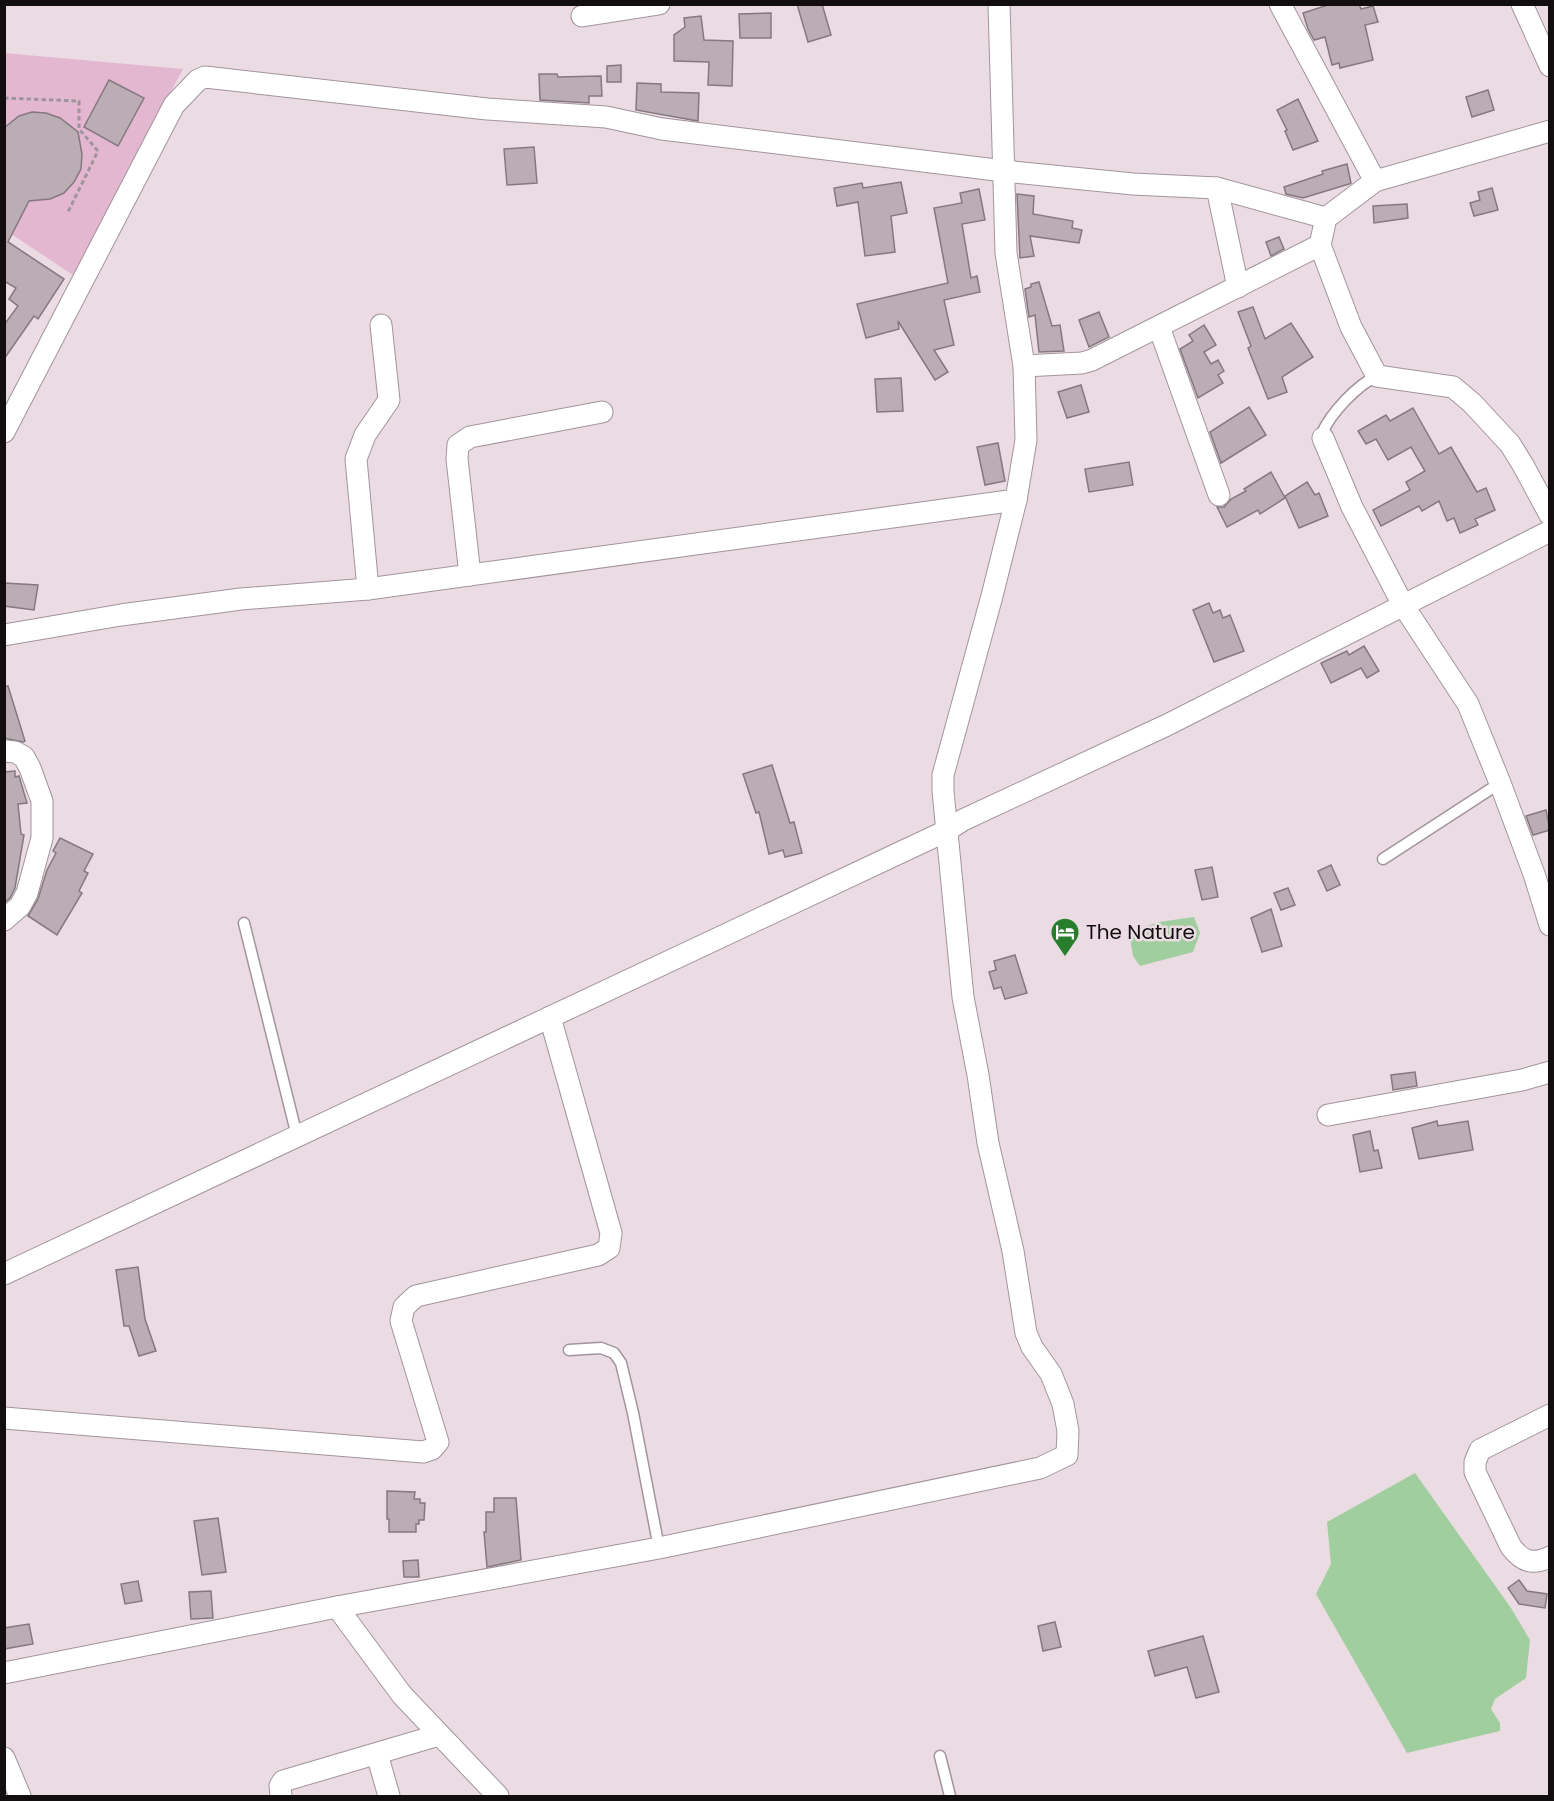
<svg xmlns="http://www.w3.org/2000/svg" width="1554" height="1801" viewBox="0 0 1554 1801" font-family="Poppins,sans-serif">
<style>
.green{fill:#e4b7d1}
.water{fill:#a0ce9e}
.building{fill:#bbadb4;stroke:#85787f;stroke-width:1.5}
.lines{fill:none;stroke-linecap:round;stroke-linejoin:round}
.lane-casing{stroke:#a2949c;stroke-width:13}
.street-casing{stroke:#a2949c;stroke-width:23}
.path{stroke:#9f949a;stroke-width:3;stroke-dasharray:4.5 3;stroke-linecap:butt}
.lane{stroke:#fff;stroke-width:10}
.street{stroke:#fff;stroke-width:21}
.labels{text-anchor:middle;stroke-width:5;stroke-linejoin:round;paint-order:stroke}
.poi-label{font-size:20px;fill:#120e10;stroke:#ebdce4;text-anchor:start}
</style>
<rect width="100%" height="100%" fill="#ebdce4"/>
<!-- green -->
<path class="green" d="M4 53 183 69 73 275 5 230Z"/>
<!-- water -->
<g class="water">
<path d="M1194 917 1200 933 1193 952 1140 966 1133 956 1129 932 1159 922Z"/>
<path d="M1415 1473 1511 1608 1530 1640 1526 1678 1495 1699 1491 1709 1500 1723V1731L1407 1753 1316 1594 1331 1564 1327 1522Z"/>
</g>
<!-- building -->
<g class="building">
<path d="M797 4H822L831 35 808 42Z"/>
<path d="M1331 4H1359L1361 9 1373 6 1378 22 1365 25 1373 60 1340 68 1339 63 1332 65 1325 37 1314 40 1308 29 1303 13Z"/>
<path d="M771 13V38H740L739 14Z"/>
<path d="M701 16 704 40 733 41 732 86 708 85 709 62 674 61V35L685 27 684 18Z"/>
<path d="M621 65V82H607V66Z"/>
<path d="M539 74H557L558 77 601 76 602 96H589V103L540 100Z"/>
<path d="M109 80 144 98 118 146 84 127Z"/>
<path d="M637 83 661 84V92L699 93 698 121 636 110Z"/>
<path d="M1488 90 1494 110 1472 117 1466 97Z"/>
<path d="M1298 99 1318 141 1293 150 1285 131 1287 130 1277 110Z"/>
<path d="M32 112 46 113 60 118 78 132 82 154 81 169 74 182 64 193 50 199 29 201 8 242 64 279 38 319 34 316 4 359V325L18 306 9 299 16 288 4 281V128L19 116Z"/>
<path d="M534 147 537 183 507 185 504 149Z"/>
<path d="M1347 164 1351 183 1349 184 1303 198 1286 194 1284 187 1323 174 1322 171Z"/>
<path d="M901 182 907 213 891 216 895 252 865 256 858 202 837 206 834 188 862 183 863 188Z"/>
<path d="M1492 188 1498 210 1474 216 1470 203 1480 200 1478 192Z"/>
<path d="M979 189 985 220 962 224 971 278 977 276 980 292 944 300 954 345 934 350 948 372 935 380 898 321 899 329 866 338 857 304 948 283 934 208 962 203 960 193Z"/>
<path d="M1017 194 1034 196 1033 214 1073 221 1072 228 1082 230 1079 243 1030 236 1034 256 1020 258Z"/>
<path d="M1407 204 1408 218 1374 223 1373 206Z"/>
<path d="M1279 237 1284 249 1271 256 1266 242Z"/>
<path d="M1039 282 1052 326 1060 325 1064 351 1039 352 1035 315 1029 317 1025 289 1031 287V284Z"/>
<path d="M1253 307 1265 339 1291 323 1313 357 1282 377 1287 392 1268 399 1248 348 1251 346 1238 312Z"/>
<path d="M1099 312 1109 337 1089 347 1079 320Z"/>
<path d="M1204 325 1216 345 1204 352 1211 364 1218 360 1224 371 1218 375 1223 383 1198 398 1180 349 1193 341 1189 335Z"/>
<path d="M901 378 903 411 877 412 875 379Z"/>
<path d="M1081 385 1089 412 1067 418 1058 392Z"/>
<path d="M1249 407 1266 435 1221 463 1210 432Z"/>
<path d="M1413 408 1439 454 1451 447 1477 492 1486 488 1495 510 1475 519 1478 525 1460 533 1454 518 1447 521 1439 501 1422 511 1419 506 1381 526 1373 510 1410 490 1406 482 1425 471 1411 447 1388 460 1376 439 1366 444 1358 431 1386 415 1390 421Z"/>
<path d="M998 443 1005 481 985 485 977 447Z"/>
<path d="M1129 462 1133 485 1089 492 1085 469Z"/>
<path d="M1271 472 1285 498 1260 514 1258 510 1227 527 1217 507H1224L1231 499 1246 491 1244 489Z"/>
<path d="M1307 482 1315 495 1319 493 1328 516 1299 528 1285 496Z"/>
<path d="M4 583 38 585 34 610 4 606Z"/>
<path d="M1209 603 1213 613 1220 610 1223 618 1230 615 1244 651 1214 662 1193 610Z"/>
<path d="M1364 646 1379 671 1367 678 1361 668 1331 683 1321 663 1347 651 1349 655Z"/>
<path d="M8 686 25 741 23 742 4 738V687Z"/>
<path d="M772 765 790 823 794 822 802 853 785 857 783 850 769 854 759 812 756 813 743 774Z"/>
<path d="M15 771V777L19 776 27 803 18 804 21 834 24 835 15 888 10 898 4 903V772Z"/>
<path d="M1546 810 1550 830 1533 835 1526 816Z"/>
<path d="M60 838 93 854 84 871 88 873 79 891 82 893 57 935 28 916 38 899 47 870 56 853 53 851Z"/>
<path d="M1331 865 1340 885 1327 891 1318 871Z"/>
<path d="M1212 867 1218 897 1202 900 1195 870Z"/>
<path d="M1288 888 1295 905 1281 910 1274 893Z"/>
<path d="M1271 909 1282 946 1262 952 1251 918Z"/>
<path d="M1015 955 1027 993 1005 999 1001 987 994 989 989 972 996 970 994 961Z"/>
<path d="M1415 1072 1417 1086 1393 1090 1391 1075Z"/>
<path d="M1437 1121 1438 1126 1468 1121 1473 1150 1419 1159 1412 1128Z"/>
<path d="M1370 1131 1374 1151 1378 1150 1382 1168 1360 1172 1353 1135Z"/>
<path d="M138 1267 145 1319 156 1351 139 1356 129 1326H124L116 1270Z"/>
<path d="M387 1491 415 1492 414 1499H420V1503H425L424 1520H419V1524H416V1532H389V1519H387Z"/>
<path d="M494 1498H516L521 1560 487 1567 484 1532H486V1512H494Z"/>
<path d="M218 1518 226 1572 202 1575 194 1521Z"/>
<path d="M418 1560 419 1577H404L403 1561Z"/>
<path d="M1519 1580 1527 1591 1547 1594 1545 1608 1519 1604 1508 1588Z"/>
<path d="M138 1581 142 1601 125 1604 121 1584Z"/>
<path d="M211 1591 213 1618 191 1619 189 1592Z"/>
<path d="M1055 1622 1061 1647 1043 1651 1038 1626Z"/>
<path d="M29 1624 33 1644 4 1649V1628Z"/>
<path d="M1203 1636 1219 1692 1196 1698 1187 1667 1155 1676 1148 1651Z"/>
</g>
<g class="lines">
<!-- lane casing -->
<g class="lane-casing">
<g id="lane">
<path d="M1323 438 1322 433C1331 413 1357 385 1377 376"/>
<path d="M1383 859 1500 783"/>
<path d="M244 923 297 1136"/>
<path d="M569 1350 601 1348 614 1353 621 1363 633 1413 659 1548"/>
<path d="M940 1756 950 1796"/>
</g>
</g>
<!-- street casing -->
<g class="street-casing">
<g id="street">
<path d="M1280 4 1375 181 1326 218 1320 245 1351 327 1377 376 1453 387 1472 403 1510 444 1523 465 1550 515"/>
<path d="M1522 4 1550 66"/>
<path d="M582 16 659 4"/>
<path d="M1375 181 1550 131"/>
<path d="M1217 188 1238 287"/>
<path d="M1159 327 1219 495"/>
<path d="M1024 366 1082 363 1092 360 1320 245"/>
<path d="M4 432 174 105 198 80 205 77 487 109 606 117 662 129 1004 171 1133 184 1217 188 1326 218"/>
<path d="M1323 438 1352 507 1403 605 1468 704 1500 783 1534 874 1550 925"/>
<path d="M470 575 457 459 458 445 470 437 602 412"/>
<path d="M368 589 356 459 365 435 389 400 381 325"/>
<path d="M4 635 121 615 241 599 368 589 1016 500"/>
<path d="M4 751 15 752 24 757 30 768 42 801V838L27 893 20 906 4 920"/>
<path d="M1328 1115 1522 1080 1550 1072"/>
<path d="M4 1274 946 831 963 820 1167 725 1550 531"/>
<path d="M1550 1415 1480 1450 1475 1462V1472L1511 1547C1523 1562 1532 1565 1550 1557"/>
<path d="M4 1418 423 1452 432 1449 438 1442 401 1321 404 1307 416 1296 598 1255 609 1248 611 1233 550 1017"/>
<path d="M337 1607 402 1695 498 1796"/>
<path d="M4 1673 337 1607 659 1548 1040 1468 1067 1455 1068 1431 1063 1404 1051 1374 1032 1347 1026 1333 1013 1251 988 1143 978 1075 963 997 943 791V775L992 596 1016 500 1026 440 1024 366 1006 253 999 4"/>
<path d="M377 1754 389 1796"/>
<path d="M4 1758 20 1796"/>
<path d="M281 1796 280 1786 283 1781 439 1735"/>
</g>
</g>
<!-- path -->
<path class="path" d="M4 98 79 101V129L98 151 68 212"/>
<!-- lane -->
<use href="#lane" class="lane"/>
<!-- street -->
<use href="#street" class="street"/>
</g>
<!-- icons -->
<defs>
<g id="hotel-pin" transform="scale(1.5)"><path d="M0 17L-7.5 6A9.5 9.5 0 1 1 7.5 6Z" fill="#287e2c" stroke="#ebdce4"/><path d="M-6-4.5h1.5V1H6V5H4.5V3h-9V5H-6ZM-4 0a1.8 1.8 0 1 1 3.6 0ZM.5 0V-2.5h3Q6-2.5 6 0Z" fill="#fff"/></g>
</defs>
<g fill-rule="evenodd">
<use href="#hotel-pin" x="1065" y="932"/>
</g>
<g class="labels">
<!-- poi labels -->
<g class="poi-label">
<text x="1086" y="939">The Nature</text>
</g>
</g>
<!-- border -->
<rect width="1554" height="1801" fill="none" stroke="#120e10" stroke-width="12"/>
</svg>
